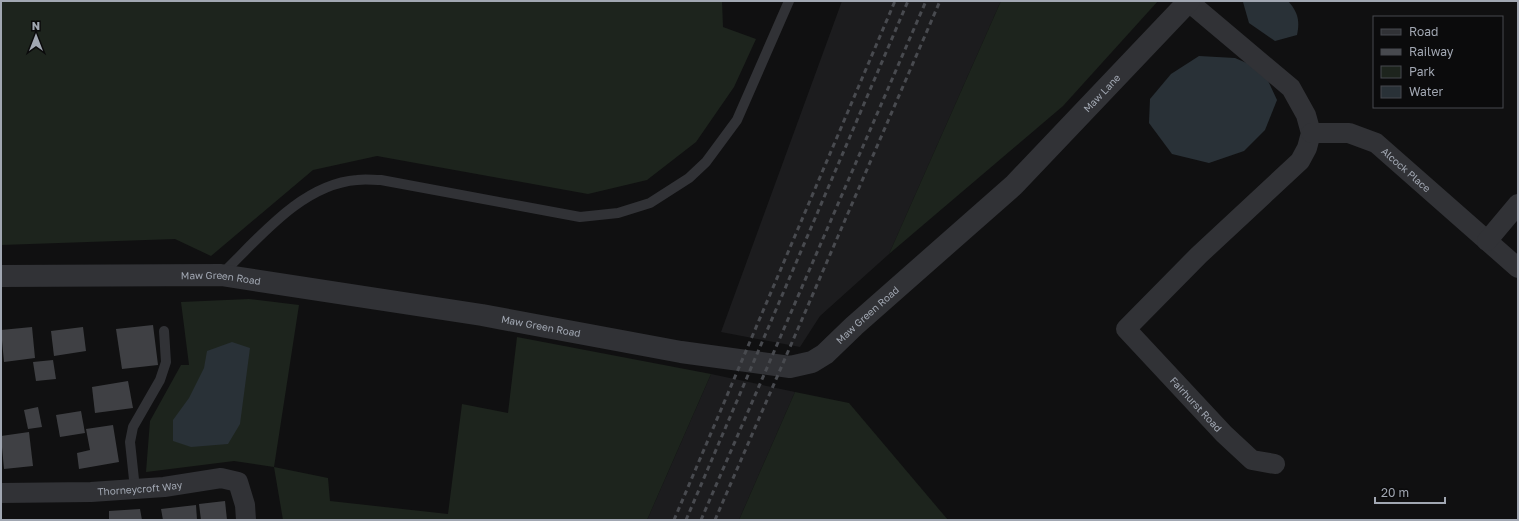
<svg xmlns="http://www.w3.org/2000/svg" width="1519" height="521" viewBox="0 0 1519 521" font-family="'Golos Text',sans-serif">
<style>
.built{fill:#1c1c1e}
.green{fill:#1d241d}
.water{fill:#293137}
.building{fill:#3f4044}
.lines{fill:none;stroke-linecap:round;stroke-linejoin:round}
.service{stroke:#313236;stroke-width:10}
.minor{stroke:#313236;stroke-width:20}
.tertiary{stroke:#313236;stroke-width:22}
.rail{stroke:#484a4f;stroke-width:3;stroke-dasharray:5 4;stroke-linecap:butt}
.labels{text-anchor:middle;stroke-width:3;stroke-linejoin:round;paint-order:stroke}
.street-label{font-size:10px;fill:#a1a7b2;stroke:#0b0b0c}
</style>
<rect width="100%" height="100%" fill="#101011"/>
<!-- built -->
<g class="built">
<path d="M842 1H1001L889 254 820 316 800 347 721 332Z"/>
<path d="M711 374 795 392 739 520H647Z"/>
</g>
<!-- green -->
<g class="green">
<path d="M1 1H722L723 27 756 39 734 87 696 142 647 180 588 194 377 156 313 170 211 256 175 239 1 245Z"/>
<path d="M1001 1H1158L1063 106 889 254Z"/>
<path d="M249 299 299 305 274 467 328 478 330 501 448 514 462 404 508 413 517 337 711 374 647 520H283L274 467 234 461 146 472 150 421 181 365H189L181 302Z"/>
<path d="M795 392 849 403 948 520H739Z"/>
</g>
<!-- water -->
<g class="water">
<path d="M1244 1H1288C1298 12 1300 21 1297 35L1275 41 1249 23 1243 2Z"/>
<path d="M1199 56 1235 58 1263 70 1277 100 1265 130 1244 151 1209 163 1172 154 1149 123 1150 99 1171 74Z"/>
<path d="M232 342 250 348 240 424 228 444 191 447 173 441V420L189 398 204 368 207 351Z"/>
</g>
<!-- building -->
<g class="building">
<path d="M153 325 158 365 122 369 116 329Z"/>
<path d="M32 327 35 358 4 362 1 330Z"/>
<path d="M83 327 86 351 54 356 51 331Z"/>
<path d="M53 360 56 379 36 381 33 362Z"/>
<path d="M128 381 133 408 95 413 92 387Z"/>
<path d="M38 407 42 427 28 429 24 410Z"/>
<path d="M81 411 85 433 60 437 56 415Z"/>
<path d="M113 425 119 462 79 469 77 453 90 450 86 429Z"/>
<path d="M29 432 33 466 4 469 1 436Z"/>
<path d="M225 501 227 520H201L199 504Z"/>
<path d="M196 505 197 520H163L161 509Z"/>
<path d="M140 509 142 520H109V511Z"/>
</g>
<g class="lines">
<!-- service -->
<g class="service">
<path d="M222 274C259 238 302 184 357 180 365 179 373 180 381 180L580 217 618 213 650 203 689 178 706 162 737 120 789 1"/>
<path d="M135 489 130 442 133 427 160 380 166 362 164 331"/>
</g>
<!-- minor -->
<g class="minor">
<path id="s1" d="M1189 2 1291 88 1306 115 1311 133 1307 148 1300 161 1199 255 1126 329 1224 434 1252 460 1275 464"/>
<path id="s2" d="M1311 133H1349L1376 143 1518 268"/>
<path d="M1487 241 1518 204"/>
<path id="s3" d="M1 493 91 492 164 487 221 478 238 482 245 505 246 520"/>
</g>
<!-- tertiary -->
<path class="tertiary" id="s4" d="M1 276 221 275 482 315 681 352 790 367 812 362 825 354 854 326 1014 185 1189 1"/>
<!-- rail -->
<g class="rail">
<path d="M674 520 895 1"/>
<path d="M686 520 908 1"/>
<path d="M701 520 926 1"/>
<path d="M715 520 940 1"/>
</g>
</g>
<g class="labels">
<!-- street labels -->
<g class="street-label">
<text dy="4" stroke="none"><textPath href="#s4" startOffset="1215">Maw Lane</textPath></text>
<text dy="4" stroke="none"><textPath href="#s2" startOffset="107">Alcock Place</textPath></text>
<text dy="4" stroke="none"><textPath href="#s4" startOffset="220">Maw Green Road</textPath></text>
<text dy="4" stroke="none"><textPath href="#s4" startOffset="892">Maw Green Road</textPath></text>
<text dy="4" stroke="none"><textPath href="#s4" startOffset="544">Maw Green Road</textPath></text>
<text dy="4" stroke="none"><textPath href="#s1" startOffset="558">Fairhurst Road</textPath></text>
<text dy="4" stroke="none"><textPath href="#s3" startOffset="139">Thorneycroft Way</textPath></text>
</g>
</g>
<!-- border -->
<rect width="1519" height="521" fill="none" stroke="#a1a7b2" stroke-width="4"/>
<!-- legend -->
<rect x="1373" y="16" width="130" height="92" fill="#0b0b0c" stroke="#47494e"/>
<rect x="1381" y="29" width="20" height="6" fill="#313236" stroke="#47494e"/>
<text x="1409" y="36" font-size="12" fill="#a1a7b2">Road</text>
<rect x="1381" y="49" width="20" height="6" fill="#484a4f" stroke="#47494e"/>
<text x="1409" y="56" font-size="12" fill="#a1a7b2">Railway</text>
<rect x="1381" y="66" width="20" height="12" fill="#1d241d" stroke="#47494e"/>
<text x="1409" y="76" font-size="12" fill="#a1a7b2">Park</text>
<rect x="1381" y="86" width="20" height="12" fill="#293137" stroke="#47494e"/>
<text x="1409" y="96" font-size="12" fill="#a1a7b2">Water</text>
<!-- north arrow -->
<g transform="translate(36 36)" stroke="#0b0b0c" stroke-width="3" paint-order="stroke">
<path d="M0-3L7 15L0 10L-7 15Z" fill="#a1a7b2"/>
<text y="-6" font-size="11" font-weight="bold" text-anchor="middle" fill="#a1a7b2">N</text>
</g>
<!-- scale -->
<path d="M1375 497v6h70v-6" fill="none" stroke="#a1a7b2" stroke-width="2"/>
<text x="1381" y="497" font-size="12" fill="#a1a7b2" stroke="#0b0b0c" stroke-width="3" paint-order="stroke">20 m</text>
</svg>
